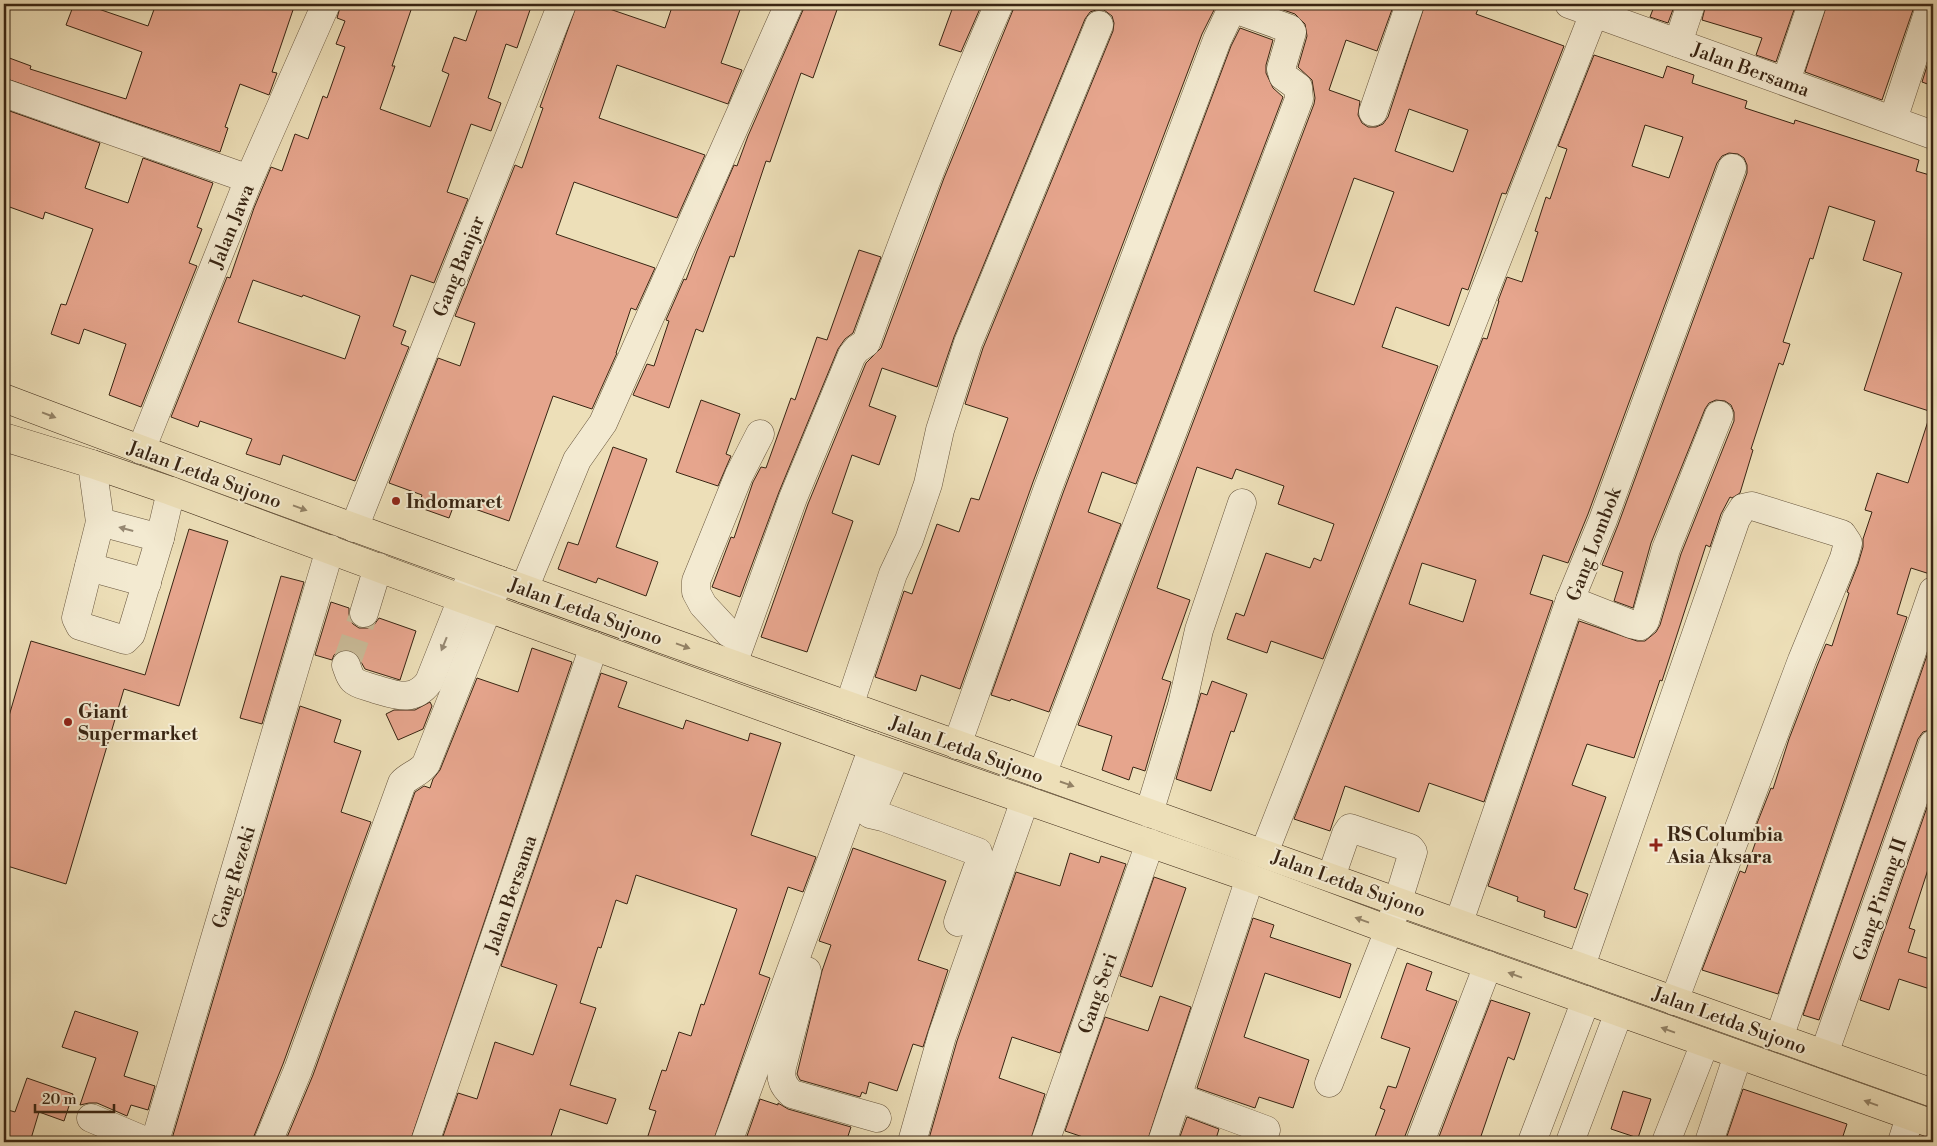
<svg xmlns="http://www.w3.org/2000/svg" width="1937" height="1146" viewBox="0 0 1937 1146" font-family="'Libre Bodoni',serif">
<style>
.building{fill:#e6a58d;stroke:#392513;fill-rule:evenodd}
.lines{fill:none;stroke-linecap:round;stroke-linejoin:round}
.minor-tunnel{stroke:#c9ba97;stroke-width:28;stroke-dasharray:28 14;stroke-linecap:butt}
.minor-casing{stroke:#66543c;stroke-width:29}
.highway-casing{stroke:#392513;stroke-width:29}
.minor{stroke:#f3ead1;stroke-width:28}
.highway{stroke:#eddfb8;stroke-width:28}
.oneway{fill:#938266}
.oneway2{fill:#968872}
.poi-dot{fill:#8f2418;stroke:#f3ead1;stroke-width:2}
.labels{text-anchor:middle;stroke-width:4;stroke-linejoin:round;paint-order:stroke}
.street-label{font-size:19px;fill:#392513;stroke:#f3ead1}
.poi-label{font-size:19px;font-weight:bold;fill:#392513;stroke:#f3ead1;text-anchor:start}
</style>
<rect width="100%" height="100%" fill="#eddfb8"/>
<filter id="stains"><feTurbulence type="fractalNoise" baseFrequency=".004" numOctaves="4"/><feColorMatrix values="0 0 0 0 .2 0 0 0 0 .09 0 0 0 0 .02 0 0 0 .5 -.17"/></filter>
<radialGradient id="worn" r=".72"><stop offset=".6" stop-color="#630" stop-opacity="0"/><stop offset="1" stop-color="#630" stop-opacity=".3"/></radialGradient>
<!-- building -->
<g class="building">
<path d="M74 4H84L148 26 156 4H295L272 72 277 73 269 95 240 84 225 127 228 128 220 152 4 78V56L31 66 30 69 126 99 142 52 66 25Z"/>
<path d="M341 4H413L392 66H395L380 109 430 127 449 74 442 71 454 37 466 41 479 4H532L517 48 506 44 488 98 501 103 491 131 471 124 447 192 468 199 434 283 411 275 393 326 406 331 401 344 409 347 355 481 283 455 280 465 246 454 252 439 200 421 198 427 171 417 227 277 230 278 254 208 271 167 282 171 295 134 308 139 323 96 327 98 345 47 336 44 345 21 337 18ZM253 280 302 297 303 295 360 316 345 359 238 322Z"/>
<path d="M577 4H595L665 28 673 4H742L721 63 742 70 728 104 617 65 599 118 705 155 677 218 574 182 556 234 655 268 636 310 631 308 616 353H617L592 409 553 396 509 521 455 502 449 518 418 507 422 495 389 483 438 358 460 366 475 323 455 316 515 165 522 168 543 108 540 107Z"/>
<path d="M804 4H839L813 78 801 73 770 162 766 161 734 257 730 256 703 332 696 329 669 408 633 395 647 364 654 366 669 321 666 320 684 279 686 280 697 251 734 165 737 166 748 136 803 10Z"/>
<path d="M954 4H982L961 52 939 45Z"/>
<path d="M1014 4H1208L1216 6 1202 34 1033 482 960 689 921 675 916 691 875 677 904 591 912 594 937 524 959 532 971 498 979 500 1008 418 965 404 983 348 1113 31 1114 23 1112 16 1104 10H1096L1090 12 1085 19 954 337 937 387 882 368 869 406 896 416 879 465 852 455 832 513 853 521 807 652 761 637 808 504 866 363 881 348 944 178 1013 10Z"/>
<path d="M1266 4H1394L1377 51 1346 40 1329 90 1360 101 1358 115 1362 123 1368 127H1376L1383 124 1388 117 1425 4H1480L1476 14 1564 46 1506 194 1502 193 1468 290 1462 288 1449 326 1396 307 1382 347 1438 366 1323 659 1271 641 1267 653 1227 639 1236 613 1244 616 1266 553 1310 568 1314 558 1321 561 1334 524 1278 504 1284 486 1236 469 1232 479 1197 467 1157 588 1190 600 1162 679 1171 682 1145 771 1133 767 1129 780 1102 770 1112 736 1078 725 1314 104 1315 98 1312 80 1298 67 1307 36 1305 24 1295 14ZM1409 109 1468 130 1453 172 1395 151ZM1354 178 1394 192 1354 305 1314 291Z"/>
<path d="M1655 4H1675L1668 23 1650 17Z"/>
<path d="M1706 4H1796L1776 62 1756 55 1762 38 1702 20Z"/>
<path d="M1827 4H1915L1882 100 1805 72Z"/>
<path d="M1240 28 1273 40 1266 65V73L1273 88 1283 97 1136 484 1102 472 1088 512 1121 524 1049 712 1011 699 1010 701 991 695 1063 493 1231 46Z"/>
<path d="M1933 47V86L1922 82Z"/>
<path d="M1594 55 1663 78 1667 66 1694 75 1692 83 1747 101 1745 108 1794 124 1795 120 1919 160 1916 171 1933 176V398L1929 411 1864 390 1902 273 1863 260 1875 221 1829 206 1813 259 1810 258 1783 342 1790 344 1783 365 1779 363 1751 449 1753 450 1740 493 1732 498 1730 497 1721 514 1710 547 1706 545 1662 681 1660 680 1634 758 1587 744 1572 785 1606 797 1574 889 1588 894 1576 928 1544 917 1545 911 1517 901 1518 897 1488 886 1579 621 1637 641H1645L1656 632 1660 625 1681 554 1734 421V412L1731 405 1725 401 1716 400 1709 403 1705 409 1651 543 1633 608 1614 601 1623 572 1602 565 1618 525 1747 173V165L1744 158 1738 154 1729 153 1722 156 1717 163 1588 514 1568 563 1543 555 1530 594 1553 601 1484 802 1429 783 1419 812 1345 786 1330 831 1294 819 1483 338 1487 339 1499 301H1498L1507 277 1522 282 1538 232 1535 231 1546 197 1550 199 1567 149 1558 146ZM1645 125 1683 137 1669 178 1632 166ZM1422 563 1476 580 1463 622 1409 604Z"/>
<path d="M4 109 100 143 85 188 128 203 143 158 213 183 197 227 202 229 189 263 197 266 141 407 109 395 126 344 84 329 79 344 51 334 61 304 66 305 93 229 45 212 43 219 4 205Z"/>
<path d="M859 250 881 257 853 333 845 339 838 349 779 492 740 597 712 587 731 537 734 538 753 482 761 467 766 468 791 398 795 400 817 337 827 340Z"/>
<path d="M701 400 740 414 726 454 731 456 718 486 676 472Z"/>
<path d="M1929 418 1933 419V575L1911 568 1897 614 1907 617 1778 994 1702 970 1740 871 1745 873 1759 832 1754 831 1771 788 1773 789 1789 739 1817 666 1826 644 1832 646 1849 593 1847 592 1858 564 1863 547V539L1872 512 1865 510 1877 473 1908 483Z"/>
<path d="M613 447 647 459 616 547 658 562 646 596 598 578 596 583 558 569 568 542 578 545Z"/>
<path d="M189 529 228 541 179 706 124 689 66 884 4 865V733L31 641 145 675Z"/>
<path d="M281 576 304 582 262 724 240 718Z"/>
<path d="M331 602 349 608V617L353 624 359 628H368L374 625 379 618 416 631 400 680 365 669 356 653 349 650 340 651 334 655 332 660 315 655Z"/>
<path d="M1933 638V729L1923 732 1918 739 1819 1020 1803 1015Z"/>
<path d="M532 648 572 662 410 1142H285L313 1075 415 792 424 786 430 788 433 779 440 770 477 678 518 692Z"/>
<path d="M601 673 627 682 618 707 683 729 686 720 748 741 750 733 781 743 751 835 816 857 803 892 788 887 759 974 770 978 713 1142H646L656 1111 649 1109 662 1070 666 1071 679 1032 691 1036 701 1004 704 1005 737 909 636 875 627 904 616 900 601 948 598 947 580 1003 596 1008 570 1085 616 1099 607 1124 560 1109 549 1142H441L458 1093 477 1099 495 1042 533 1055 557 985 501 966Z"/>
<path d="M1212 681 1247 694 1234 732 1231 731 1211 791 1176 779 1201 693 1207 695Z"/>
<path d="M430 702 432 706 423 729 398 740 386 714 394 710H415Z"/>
<path d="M300 706 341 720 334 742 361 751 341 812 371 822 283 1064 254 1136 253 1142H171Z"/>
<path d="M1933 790V854L1909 928 1915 930 1908 952 1933 960V990L1899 979 1889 1010 1860 1000Z"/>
<path d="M853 848 946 881 918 960 948 970 923 1047 913 1044 897 1091 869 1082 866 1094 862 1092 860 1097 800 1080 797 1074 822 971 831 945 819 941Z"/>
<path d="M1070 853 1099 863 1101 856 1126 864 1060 1053 1012 1037 999 1078 1045 1094 1030 1142H928L957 1041 1016 872 1060 886Z"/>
<path d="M1154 877 1186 888 1152 987 1120 976Z"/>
<path d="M1253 918 1274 925 1270 937 1351 964 1340 998 1265 973 1244 1037 1309 1060 1293 1108 1259 1097 1255 1108 1197 1088Z"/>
<path d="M1407 963 1432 972 1426 990 1457 1001 1405 1136V1142H1373L1385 1110 1380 1108 1388 1086 1396 1088 1410 1048 1381 1038Z"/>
<path d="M1160 996 1191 1007 1147 1142H1098L1065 1131 1105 1017 1148 1031Z"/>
<path d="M1491 1000 1530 1013 1514 1060 1508 1057 1479 1142H1437Z"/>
<path d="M75 1011 138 1032 124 1076 155 1086 148 1110 131 1105 127 1116 97 1103H89L80 1105 96 1058 62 1047Z"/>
<path d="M27 1078 73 1094 64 1121 39 1112 30 1142H4V1124L8 1110 15 1112Z"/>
<path d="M1743 1089 1847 1124 1841 1142H1725Z"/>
<path d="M1623 1091 1651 1099 1638 1138 1611 1129Z"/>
<path d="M760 1099 778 1105V1103L788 1109 851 1127 846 1142H764L747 1136Z"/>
<path d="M1187 1117 1219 1129 1215 1142H1178Z"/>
</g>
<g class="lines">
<!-- minor-tunnel -->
<path class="minor-tunnel" d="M346 665 364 613"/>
<!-- minor casing -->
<g class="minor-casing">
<g id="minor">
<path d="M1569 4 1933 135"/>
<path d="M1678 43 1691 4"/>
<path d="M1786 81 1812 4"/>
<path d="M4 93 249 179"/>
<path d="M1373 112 1410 4"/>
<path d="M1893 120 1931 4"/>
<path d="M141 450 249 179 326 4"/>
<path d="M92 464 100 522 160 538 171 491"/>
<path d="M100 522 76 618 80 626 125 640 131 634 160 538"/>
<path d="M354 528 562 4"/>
<path d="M89 567 147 583"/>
<path d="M524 589 577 460 603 423 789 4"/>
<path d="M1570 600 1631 624 1640 626 1645 621 1666 549 1719 415"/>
<path d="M364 613 378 567"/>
<path d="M741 639 729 633 703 605 696 592V581L739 475 760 434"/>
<path d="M733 664 793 498 852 355 857 349 866 343C907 228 950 115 999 4"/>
<path d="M346 665C348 670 349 676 353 680 358 685 367 686 375 689 396 695 413 703 429 682L473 571"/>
<path d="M849 706 893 574 909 540 928 484 940 430 968 343 1099 25"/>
<path d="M957 745 1048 488 1217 40 1234 4"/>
<path d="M896 755 870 814 883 817 978 852 980 861 958 922"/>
<path d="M1042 775 1299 99 1298 87 1283 76 1281 69 1292 32 1290 29 1232 8"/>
<path d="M1149 813 1182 705 1199 630 1242 503"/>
<path d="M1264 853 1594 13"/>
<path d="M1459 922 1570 600 1603 520 1732 168"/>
<path d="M1581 966 1736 519 1743 508 1752 506 1842 534 1848 543 1844 558 1802 660 1674 1001"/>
<path d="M807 971 782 1067C780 1079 783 1086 792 1094L877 1118"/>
<path d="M1779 1038 1933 591"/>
<path d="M1824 1054 1933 744"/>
<path d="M1329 1083 1389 930 1413 852 1410 848 1350 828 1346 834 1331 877"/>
<path d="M1177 1097 1266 1130"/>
<path d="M91 1118 143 1140H151L156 1138 330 549"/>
<path d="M268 1142 298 1070 402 783C409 775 420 773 426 764L499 580"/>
<path d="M425 1142 594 646"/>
<path d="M728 1142 873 747"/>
<path d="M912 1142 942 1036 1025 800"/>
<path d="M1045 1142 1150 843"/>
<path d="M1162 1142 1250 878"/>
<path d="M1420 1142 1488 965"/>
<path d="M1532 1142 1586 1000"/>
<path d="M1570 1142 1619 1012"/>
<path d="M1666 1142 1705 1043"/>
<path d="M1709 1142 1738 1055"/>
<path d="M1902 1142 1910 1117"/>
</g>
</g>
<!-- highway casing -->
<g class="highway-casing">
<g id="highway">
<path d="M4 398C222 481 442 559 662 639 1085 791 1510 941 1933 1093"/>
<path d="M4 437 92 464 171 491 463 599 873 747 1250 878 1389 930 1933 1124"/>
</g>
</g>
<!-- minor -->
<use href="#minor" class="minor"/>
<!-- highway -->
<use href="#highway" class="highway"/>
</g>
<!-- one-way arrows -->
<defs><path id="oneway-solid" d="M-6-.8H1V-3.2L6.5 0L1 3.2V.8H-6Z" transform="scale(1.25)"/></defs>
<g class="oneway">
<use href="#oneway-solid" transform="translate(49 415) rotate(21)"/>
<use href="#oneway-solid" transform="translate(300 508) rotate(20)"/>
<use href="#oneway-solid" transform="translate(683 646) rotate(20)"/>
<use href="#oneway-solid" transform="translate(1067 784) rotate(19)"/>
<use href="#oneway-solid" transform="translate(1362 920) rotate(-160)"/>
<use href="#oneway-solid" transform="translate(1515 975) rotate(-160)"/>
<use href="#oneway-solid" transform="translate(1668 1030) rotate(-160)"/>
<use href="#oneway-solid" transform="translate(1871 1103) rotate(-160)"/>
</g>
<g class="oneway2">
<use href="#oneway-solid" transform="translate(126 529) rotate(-165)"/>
<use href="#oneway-solid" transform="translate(444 644) rotate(112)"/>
</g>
<!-- markers -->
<g class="poi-dot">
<circle cx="396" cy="501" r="5"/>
<circle cx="68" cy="722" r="5"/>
<path d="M1653.5 837.5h5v5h5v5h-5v5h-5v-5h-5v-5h5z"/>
</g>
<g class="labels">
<!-- street labels -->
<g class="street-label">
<text transform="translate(1751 69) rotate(20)" y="7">Jalan Bersama</text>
<text transform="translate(231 226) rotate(-68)" y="7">Jalan Jawa</text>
<text transform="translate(458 266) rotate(-68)" y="7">Gang Banjar</text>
<text transform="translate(205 474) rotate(20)" y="7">Jalan Letda Sujono</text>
<text transform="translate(1593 544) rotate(-69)" y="7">Gang Lombok</text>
<text transform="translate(586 611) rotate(20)" y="7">Jalan Letda Sujono</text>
<text transform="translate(967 749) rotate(20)" y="7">Jalan Letda Sujono</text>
<text transform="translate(233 877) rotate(-73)" y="7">Gang Rezeki</text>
<text transform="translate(1349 883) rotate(20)" y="7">Jalan Letda Sujono</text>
<text transform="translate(510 894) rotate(-71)" y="7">Jalan Bersama</text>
<text transform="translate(1879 899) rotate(-71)" y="7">Gang Pinang II</text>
<text transform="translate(1097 993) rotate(-71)" y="7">Gang Seri</text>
<text transform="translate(1730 1020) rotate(20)" y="7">Jalan Letda Sujono</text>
</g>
<!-- poi labels -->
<g class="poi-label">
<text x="406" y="508">Indomaret</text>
<text x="78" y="718">Giant<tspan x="78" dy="22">Supermarket</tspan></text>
<text x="1667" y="841">RS Columbia<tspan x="1667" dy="22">Asia Aksara</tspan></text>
</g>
</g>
<!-- margin -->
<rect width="1937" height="1146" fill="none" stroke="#eddfb8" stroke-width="20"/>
<rect x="5" y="5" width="1927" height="1136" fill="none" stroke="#392513" stroke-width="2.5"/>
<rect x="10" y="10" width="1917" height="1126" fill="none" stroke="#392513"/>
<!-- scale -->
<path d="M35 1104v8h79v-8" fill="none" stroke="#392513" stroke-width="2.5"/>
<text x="42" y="1104" font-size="15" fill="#392513" stroke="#f3ead1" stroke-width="4" paint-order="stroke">20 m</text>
<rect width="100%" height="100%" filter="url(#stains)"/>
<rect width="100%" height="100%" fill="url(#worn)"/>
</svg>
